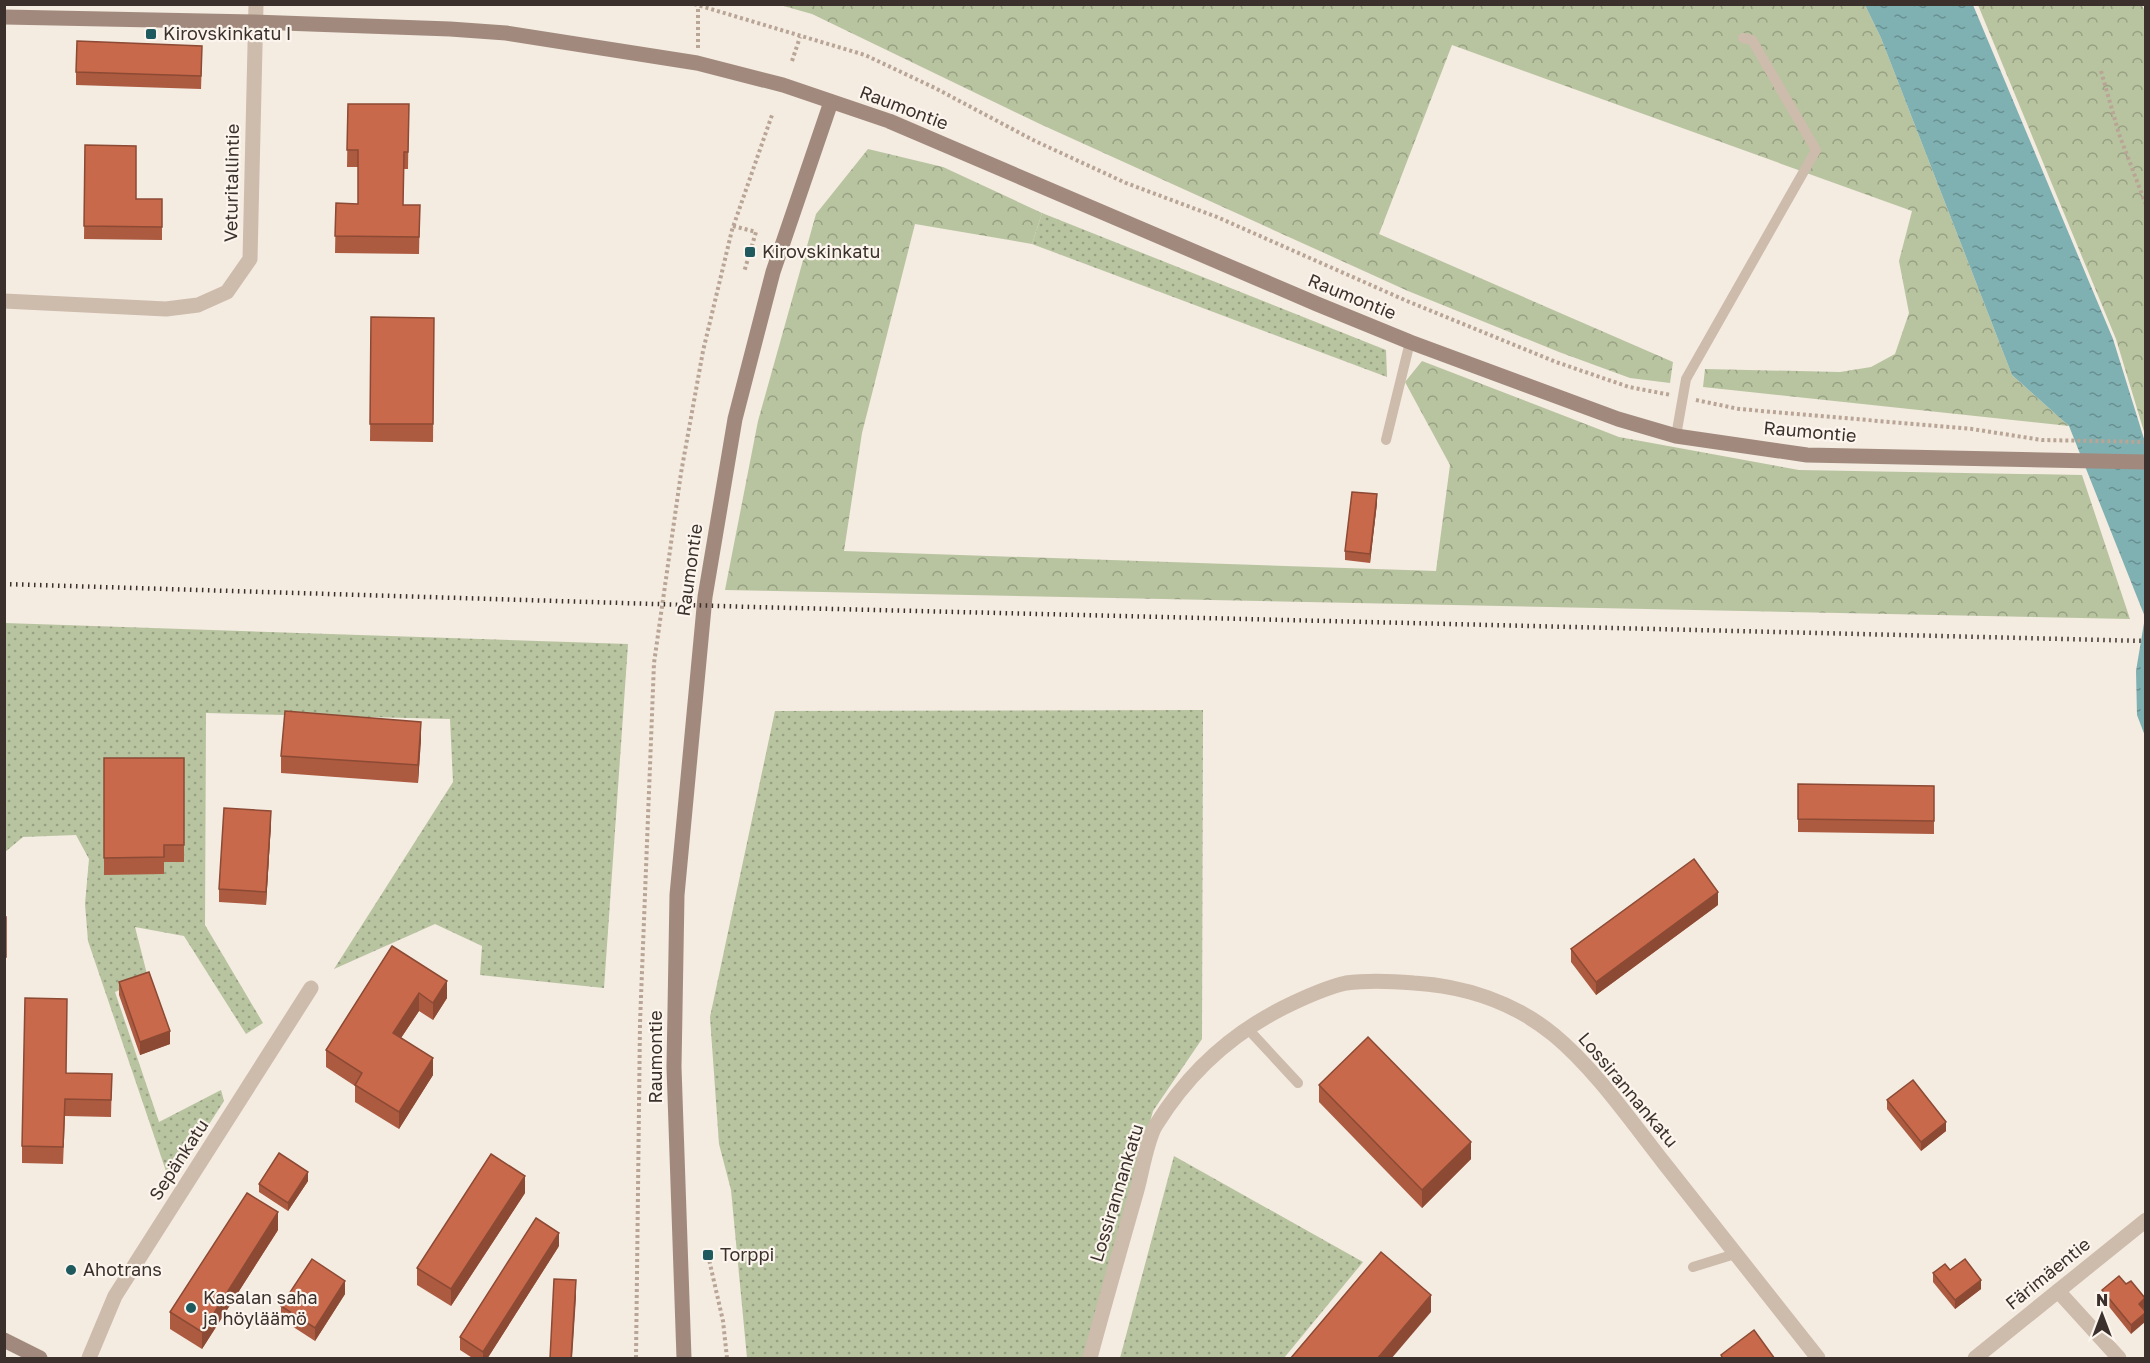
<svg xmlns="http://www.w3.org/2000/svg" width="2150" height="1363" viewBox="0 0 2150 1363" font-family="'Golos Text',sans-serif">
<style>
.grass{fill:url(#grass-dots)}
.forest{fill:url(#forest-crowns)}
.water{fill:url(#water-ripples)}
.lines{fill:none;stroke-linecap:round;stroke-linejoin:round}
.path{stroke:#b9a596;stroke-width:4;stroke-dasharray:3 3;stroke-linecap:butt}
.lane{stroke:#cdbbac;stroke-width:10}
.street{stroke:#cdbbac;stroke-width:15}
.secondary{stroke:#a18a7d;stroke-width:15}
.rail{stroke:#3b302b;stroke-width:4.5;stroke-dasharray:1.5 4.5;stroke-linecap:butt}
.wall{fill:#ac5a40}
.shaded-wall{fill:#8c4a34}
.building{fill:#c8694b;stroke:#8c4a34;stroke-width:1.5}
.poi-dot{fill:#1f5a5e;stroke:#fbf5ee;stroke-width:2}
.labels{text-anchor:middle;stroke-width:4.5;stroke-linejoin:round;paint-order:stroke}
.poi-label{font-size:18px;fill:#3b302b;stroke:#fbf5ee;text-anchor:start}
.street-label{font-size:18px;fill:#3b302b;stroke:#fbf5ee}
</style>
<defs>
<pattern id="grass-dots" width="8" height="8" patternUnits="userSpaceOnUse" patternTransform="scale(1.5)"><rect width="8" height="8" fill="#b8c4a0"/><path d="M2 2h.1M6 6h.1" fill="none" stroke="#97a083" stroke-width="1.8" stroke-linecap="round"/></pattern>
<pattern id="forest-crowns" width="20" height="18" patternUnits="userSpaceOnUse" patternTransform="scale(1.5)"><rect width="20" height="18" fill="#b8c4a0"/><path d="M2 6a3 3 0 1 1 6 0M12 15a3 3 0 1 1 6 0" fill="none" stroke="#97a083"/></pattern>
<pattern id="water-ripples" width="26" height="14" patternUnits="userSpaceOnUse" patternTransform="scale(1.5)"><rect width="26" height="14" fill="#7fb0b2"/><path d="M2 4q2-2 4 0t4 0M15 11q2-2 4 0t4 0" fill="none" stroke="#699091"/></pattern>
</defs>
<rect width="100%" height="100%" fill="#f4ebe1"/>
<!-- grass -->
<g class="grass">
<path d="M1042 213 1386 350 1387 377 1032 244Z"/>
<path d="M5 623 628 644 604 988 480 975 482 946 435 924 334 969 453 782 450 719 206 713 205 925 263 1023 246 1034 184 936 135 927 148 978 115 992 159 1122 221 1090 224 1101 177 1174H167L88 941 85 904 89 859 76 835 23 837 5 852Z"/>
<path d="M1203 710 1202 1039 1153 1111 1085 1358H747L731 1190 719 1144 710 1017 775 711Z"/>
<path d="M1174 1156 1363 1262 1284 1358H1120Z"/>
</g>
<!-- forest -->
<g class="forest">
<path d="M780 5H1865L1881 38 2012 375 2069 426 1703 387 1705 369 1840 372 1871 367 1895 354 1909 313 1899 261 1912 211 1452 45 1379 234 1673 362 1670 383 1630 378 1559 352 1408 291 1040 124 812 14Z"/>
<path d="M1978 5H2142L2146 14 2145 435 2116 339Z"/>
<path d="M868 149 943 167 1042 213 1032 244 915 224 862 433 844 551 1436 571 1450 465 1405 382 1422 361 1619 437 1799 470 2082 475 2130 619 725 590 758 421 816 214Z"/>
</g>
<!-- water -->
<path class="water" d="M1865 5H1973L2113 339 2145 442V736L2137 715 2136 671 2145 617 2069 426 2012 375 1881 38Z"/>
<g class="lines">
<!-- path -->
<g class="path">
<path d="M694 4 865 55 935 88 1033 140 1126 183 1217 217 1407 301 1556 362 1629 387 1671 395"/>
<path d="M698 48V5"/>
<path d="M792 61 800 37"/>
<path d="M2101 71 2119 134 2146 205"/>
<path d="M733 226 756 232 744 272"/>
<path d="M1696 400 1739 409 1972 429 2042 440 2146 442"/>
<path d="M708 1255 723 1321 727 1358"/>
<path d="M636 1358 640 1023 654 663 681 473 703 351 732 230 772 115"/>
</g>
<!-- lane -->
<g class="lane">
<path d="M1676 436 1686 379 1816 150 1752 40 1743 38"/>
<path d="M1386 440 1410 342"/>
<path d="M1247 1028 1298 1083"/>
<path d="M1693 1267 1735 1254"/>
</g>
<!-- street -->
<g class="street">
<path d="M4 301 166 309 198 305 227 292 250 259 256 4"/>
<path d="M2058 1291 2119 1358"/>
<path d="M89 1358 115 1296 311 988"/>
<path d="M1090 1358C1105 1302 1121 1246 1137 1190 1142 1172 1147 1139 1156 1125 1190 1070 1235 1030 1293 1003 1310 995 1328 987 1346 983 1368 980 1391 981 1414 983 1464 986 1514 1002 1554 1035 1595 1069 1631 1121 1664 1163 1715 1228 1766 1293 1818 1358"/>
<path d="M1975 1358 2146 1220"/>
</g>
<!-- secondary -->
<g class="secondary">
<path d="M4 17 254 22 450 29 506 33 697 63 783 85 889 121 1317 304 1410 342 1618 419 1676 436 1807 455 2146 462"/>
<path d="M4 1340 40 1358"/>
<path d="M684 1358 674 1067 677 895 705 597 735 419 773 272 831 102"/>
</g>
<!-- rail -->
<path class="rail" d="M4 584 753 607 2146 641"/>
</g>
<!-- wall -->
<g class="wall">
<path d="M202 59 201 89 76 85V72Z"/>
<path d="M348 104H409L408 169H404L403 205H420L419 254 335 253 336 203 358 204V167H347Z"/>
<path d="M85 145 136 199H162V240L84 239Z"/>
<path d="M371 317 434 318 433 442 370 441Z"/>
<path d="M1377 503 1370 563 1345 560V551Z"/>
<path d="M421 739 418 783 281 773V756Z"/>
<path d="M104 758H184V862H164V874L104 875Z"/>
<path d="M1798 784 1934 786V834L1798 832Z"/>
<path d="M271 824 266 905 219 902V889Z"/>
<path d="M1718 905 1596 995 1571 962V949Z"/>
<rect x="4" y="917" width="2" height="53"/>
<path d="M392 946 447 998 433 1020 419 1011 401 1038 433 1075 399 1129 355 1102V1086L326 1067V1050Z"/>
<path d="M119 982 170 1044 140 1055 119 995Z"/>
<path d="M66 1073 112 1074 111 1117 65 1116 63 1164 22 1163V1146Z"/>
<path d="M1319 1085 1471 1159 1422 1208 1319 1102Z"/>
<path d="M1887 1100 1946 1131 1921 1151 1887 1109Z"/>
<path d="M308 1181 288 1211 259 1192V1184Z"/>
<path d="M525 1193 451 1306 417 1285V1268Z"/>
<path d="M278 1230 202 1349 170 1329V1312Z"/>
<path d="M559 1246 487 1359H474L460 1350V1337Z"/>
<path d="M1950 1270 1981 1289 1955 1309 1933 1282V1273Z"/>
<path d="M2126 1284 2145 1298V1307L2143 1309 2131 1334 2102 1298V1290Z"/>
<path d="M345 1294 315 1341 281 1319V1306Z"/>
</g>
<!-- shaded-wall -->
<g class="shaded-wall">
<path d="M1377 494V503L1370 563V554Z"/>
<path d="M421 722V739L418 783V765Z"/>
<path d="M271 811V824L266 905V892Z"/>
<path d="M1718 892V905L1596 995V982Z"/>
<path d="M447 981V998L433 1020V1003Z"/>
<path d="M419 993V1011L393 1050V1033Z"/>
<path d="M170 1031V1044L140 1055V1042Z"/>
<path d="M433 1058V1075L399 1129V1112Z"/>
<path d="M1946 1122V1131L1921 1151V1142Z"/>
<path d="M1471 1142V1159L1422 1208V1190Z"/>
<path d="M308 1172V1181L288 1211V1203Z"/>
<path d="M525 1176V1193L451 1306V1289Z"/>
<path d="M278 1212V1230L202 1349V1332Z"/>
<path d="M559 1233V1246L487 1359H483V1352Z"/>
<path d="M576 1280V1297L572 1359H571Z"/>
<path d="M1981 1280V1289L1955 1309V1300Z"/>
<path d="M345 1281V1294L315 1341V1328Z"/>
<path d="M1431 1295V1312L1391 1359H1377Z"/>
<path d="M2145 1298V1307L2139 1312V1304Z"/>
<path d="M2145 1313V1322L2131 1334V1325Z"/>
</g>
<!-- building -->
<g class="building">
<path d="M77 41 202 46 201 76 76 72Z"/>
<path d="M348 104H409L408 152H404L403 205H420L419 237 335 236 336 203 358 204V150H347Z"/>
<path d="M85 145 136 146V199H162V227L84 226Z"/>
<path d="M371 317 434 318 433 424H370Z"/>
<path d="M1352 492 1377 494 1370 554 1345 551Z"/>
<path d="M285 711 421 722 418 765 281 756Z"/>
<path d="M104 758H184V845H164V857L104 858Z"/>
<path d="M1798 784 1934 786V821L1798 819Z"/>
<path d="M224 808 271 811 266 892 219 889Z"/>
<path d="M1694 859 1718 892 1596 982 1571 949Z"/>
<rect x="4" y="917" width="2" height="40"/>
<path d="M392 946 447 981 433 1003 419 993 393 1033 433 1058 399 1112 355 1085 362 1073 326 1050Z"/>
<path d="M149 972 170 1031 140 1042 119 982Z"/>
<path d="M25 998 67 999 66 1073 112 1074 111 1100 65 1099 63 1147 22 1146Z"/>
<path d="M1368 1037 1471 1142 1422 1190 1319 1085Z"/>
<path d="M1913 1080 1946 1122 1921 1142 1887 1100Z"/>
<path d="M279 1153 308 1172 288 1203 259 1184Z"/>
<path d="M491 1154 525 1176 451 1289 417 1268Z"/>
<path d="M247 1193 278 1212 202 1332 170 1312Z"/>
<path d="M536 1218 559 1233 483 1352 460 1337Z"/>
<path d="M1381 1252 1431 1295 1377 1359H1290Z"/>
<path d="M312 1259 345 1281 315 1328 281 1306Z"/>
<path d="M1965 1259 1981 1280 1955 1300 1933 1273 1945 1264 1950 1270Z"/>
<path d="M2119 1276 2126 1284 2131 1281 2145 1298 2139 1304 2145 1311V1313L2131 1325 2102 1290Z"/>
<path d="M554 1279 576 1280 571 1359H550Z"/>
<path d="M1754 1330 1775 1359H1723L1721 1355Z"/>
</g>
<!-- markers -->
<g class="poi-dot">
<rect x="145" y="28" width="12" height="12" rx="3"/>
<rect x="744" y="246" width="12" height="12" rx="3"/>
<rect x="702" y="1249" width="12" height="12" rx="3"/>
<circle cx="71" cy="1270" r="6"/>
<circle cx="191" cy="1308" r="6"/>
</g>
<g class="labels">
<!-- poi labels -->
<g class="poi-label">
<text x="163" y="40">Kirovskinkatu I</text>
<text x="762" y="258">Kirovskinkatu</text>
<text x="720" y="1261">Torppi</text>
<text x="83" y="1276">Ahotrans</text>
<text x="203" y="1304">Kasalan saha<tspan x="203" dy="21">ja höyläämö</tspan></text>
</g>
<!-- street labels -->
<g class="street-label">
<text transform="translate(904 108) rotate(21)" y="6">Raumontie</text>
<text transform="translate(232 183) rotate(-89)" y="6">Veturitallintie</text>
<text transform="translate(1352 297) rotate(22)" y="6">Raumontie</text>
<text transform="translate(1810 432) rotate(5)" y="6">Raumontie</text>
<text transform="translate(690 570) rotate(-82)" y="6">Raumontie</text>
<text transform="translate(656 1057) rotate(-90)" y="6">Raumontie</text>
<text transform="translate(1628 1090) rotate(50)" y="6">Lossirannankatu</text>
<text transform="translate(179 1160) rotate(-57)" y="6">Sepänkatu</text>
<text transform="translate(1117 1193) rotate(-73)" y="6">Lossirannankatu</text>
<text transform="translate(2048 1274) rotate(-39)" y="6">Färimäentie</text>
</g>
</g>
<!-- border -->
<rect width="2150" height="1363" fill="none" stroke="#3b302b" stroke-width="12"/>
<!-- north arrow -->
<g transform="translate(2102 1315)" stroke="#fbf5ee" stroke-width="4.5" paint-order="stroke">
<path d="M0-4.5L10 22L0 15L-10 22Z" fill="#3b302b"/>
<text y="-9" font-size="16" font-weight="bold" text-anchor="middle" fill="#3b302b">N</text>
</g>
</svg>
